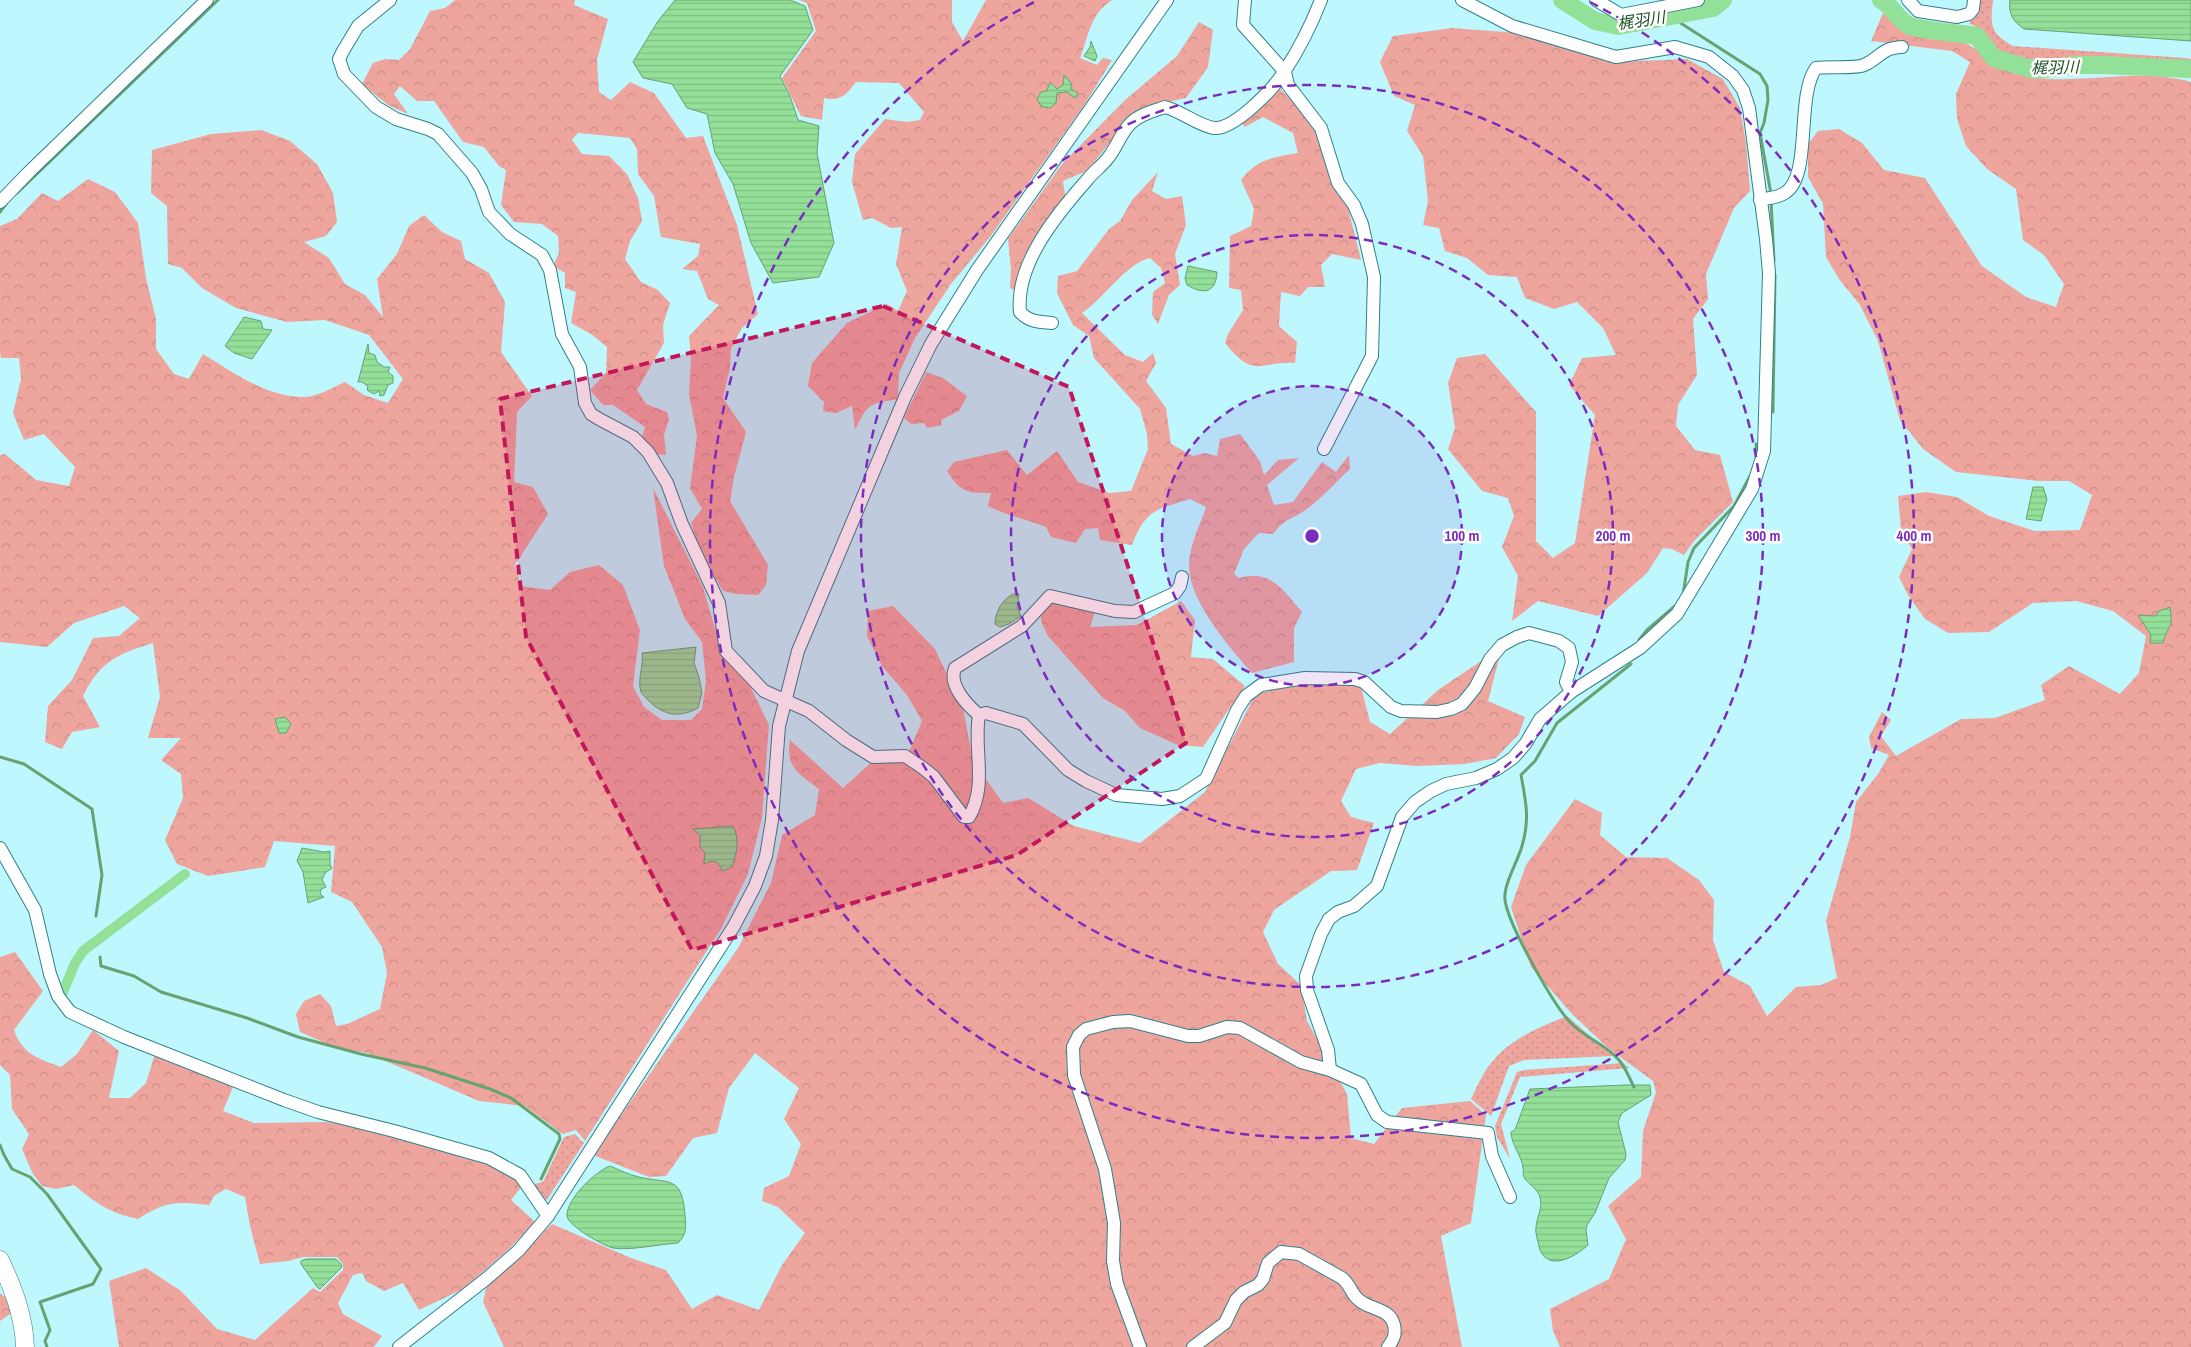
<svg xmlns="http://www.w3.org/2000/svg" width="2191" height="1347" viewBox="0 0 2191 1347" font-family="'Archivo Narrow','Noto Sans JP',sans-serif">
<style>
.grass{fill:url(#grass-dots)}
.forest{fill:url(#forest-crowns)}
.water{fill:url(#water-rules);stroke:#67a271}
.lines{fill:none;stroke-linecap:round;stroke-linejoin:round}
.stream{stroke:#67a271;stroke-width:3}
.canal{stroke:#93e098;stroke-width:10}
.river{stroke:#93e098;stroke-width:18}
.street-casing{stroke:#318089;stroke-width:14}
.secondary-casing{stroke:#318089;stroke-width:19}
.street{stroke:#fff;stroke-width:12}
.secondary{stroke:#fff;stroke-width:18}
.marked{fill:#c2185b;fill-opacity:0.2;stroke:#c2185b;stroke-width:4;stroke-dasharray:10 6;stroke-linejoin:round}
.ring{fill:none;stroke:#7b2cbf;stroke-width:2.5;stroke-dasharray:9 6}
.labels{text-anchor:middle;stroke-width:5;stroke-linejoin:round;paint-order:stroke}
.water-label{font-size:16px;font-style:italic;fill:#1a4f21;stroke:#fff}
.centre{fill:#7b2cbf;stroke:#fff;stroke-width:2.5}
.ring-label{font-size:15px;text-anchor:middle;font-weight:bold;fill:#7b2cbf;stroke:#fff;stroke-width:5;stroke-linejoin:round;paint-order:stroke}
</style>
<defs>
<pattern id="grass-dots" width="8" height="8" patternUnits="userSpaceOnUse" patternTransform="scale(1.25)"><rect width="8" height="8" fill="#eea59e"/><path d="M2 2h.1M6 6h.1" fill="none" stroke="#ca8d87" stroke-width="1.8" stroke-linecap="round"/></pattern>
<pattern id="forest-crowns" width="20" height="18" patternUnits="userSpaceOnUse" patternTransform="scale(1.25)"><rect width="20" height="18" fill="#eea59e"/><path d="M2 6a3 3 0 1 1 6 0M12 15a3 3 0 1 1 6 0" fill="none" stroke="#ca8d87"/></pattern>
<pattern id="water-rules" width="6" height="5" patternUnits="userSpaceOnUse" patternTransform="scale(1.25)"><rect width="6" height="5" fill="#93e098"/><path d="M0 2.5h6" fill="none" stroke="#7dbf82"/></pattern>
</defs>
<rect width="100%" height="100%" fill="#bff7fe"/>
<!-- grass -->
<g class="grass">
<path d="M1978 0H1993C1990 25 1990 33 2013 46L2185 58 2191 59V64L2139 61 2007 59 1994 53 1978 28 1969 23 1977 11Z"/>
<path d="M1567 1016 1613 1056 1524 1060 1509 1066 1491 1116 1471 1099C1477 1087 1483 1072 1492 1062 1511 1038 1540 1027 1567 1016Z"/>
<path d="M1623 1063 1629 1068 1520 1077 1501 1124 1510 1159 1497 1137 1495 1126 1517 1072 1524 1070Z"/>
<path d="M575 1134 584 1143 546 1201 534 1184 543 1182 564 1137Z"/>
</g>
<!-- forest -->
<g class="forest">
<path d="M455 0H575L574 5 608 19 597 60 599 92 611 100 630 82 654 93 686 138 703 136 737 225 758 314 742 328 731 349 730 368 723 398 746 432 734 477 730 501 768 565 766 585 758 595 737 594 723 591 701 555 691 523 702 509 690 488 697 436 689 394 691 360 689 336 719 305 708 299 697 271 682 269 698 256 700 244 661 237 654 196 638 174 637 149 630 138 578 133 572 140 582 154 609 156 627 174 638 198 642 221 630 241 625 259 641 282 658 290 670 303 663 325 664 343 637 390 646 404 667 412 669 419 664 435 666 455 653 454 642 437 645 427 613 405H603L590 390 606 373 607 347 591 334 571 323 576 292 565 288V273L553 266 559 253 558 236 542 224 514 222 501 205 506 170 499 166 484 147 463 142 434 101H417L400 86 394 94 408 114 388 105 362 84 373 63 385 59 399 60 410 49 430 11 445 8Z"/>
<path d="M799 0H952V22L963 41 986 0H1112C1090 14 1089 35 1080 58L1097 65 1103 58 1112 60 1085 104 990 237 951 284 915 338 899 373 898 399C869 404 868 403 855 430L852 406 836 413 823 411 824 402 808 386 812 363 847 323 887 304 898 311 907 291 896 264 902 227 891 228 872 218 863 220 852 182 855 154 885 119 907 122 920 120 924 112 899 83 856 82C847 94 841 102 824 98L822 120 801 116 782 78 816 31 807 3Z"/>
<path d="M1883 13C1891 18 1900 26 1909 29 1925 35 1945 34 1961 41 1985 52 2004 73 2031 77 2084 85 2139 67 2191 82V1347H1560L1553 1331 1550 1309 1609 1279 1626 1239 1608 1206 1641 1177 1643 1131 1656 1092 1653 1081 1608 1048 1572 1014 1531 967 1511 907 1526 865 1575 799 1602 813 1600 835 1626 857 1667 858 1699 880 1714 900 1713 940 1724 972 1750 986 1767 1016 1796 987 1821 985 1837 978 1826 921 1850 837 1856 802 1878 774 1889 755 1871 748 1869 737 1882 712 1891 720 1881 736 1896 756 1961 719 1995 718 2045 700 2041 685 2069 666 2120 694 2139 673 2146 636 2113 611 2076 601 2033 603 1989 632 1948 633 1925 619 1908 595 1899 577 1912 549 1901 530 1898 496 1926 492 1957 497 1989 516 2035 531 2080 530 2092 495 2069 481H2039L1956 472 1923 449 1900 420 1878 341 1860 305 1839 279 1826 257 1823 204 1808 177V144L1818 131 1839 129 1862 143 1884 170 1925 178 1982 266 2026 297 2056 307 2064 284 2044 255 2023 240 2016 189 1987 169 1966 146 1957 119 1956 94 1970 62 1952 51 1871 41Z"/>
<path d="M1199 22 1213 30 1208 67 1186 98 1159 104 1132 115 1087 171 1063 181 1066 201 1016 291 1010 288 1011 269 1008 239 1062 164 1124 101 1177 56Z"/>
<path d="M1452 28 1518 33 1613 62 1687 59 1723 79 1740 108 1746 143 1750 191 1734 208 1706 274 1708 299 1693 319 1697 375 1678 405 1676 426 1695 450 1720 455 1733 502 1694 541 1684 555 1672 549 1663 548 1647 573 1598 616 1538 601 1512 621 1518 576 1502 547 1514 516 1508 498 1482 491 1448 449 1455 428 1448 383 1457 358 1485 354 1536 412V541L1553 558 1575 543 1595 415 1569 385 1582 358 1616 355 1603 328 1577 302 1554 309 1525 298 1517 277 1488 275 1467 258 1445 251 1439 228 1423 225 1428 201 1423 156 1407 131 1415 105 1394 96 1380 62 1393 36Z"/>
<path d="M1279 88 1304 112 1318 130 1336 182 1348 208 1361 260 1332 254 1321 265 1325 287H1308L1300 296 1281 292 1279 326 1297 342 1295 363C1258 361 1255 380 1225 343L1228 334 1243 310 1241 290 1229 288 1230 236 1251 226 1254 209 1241 180C1257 159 1274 157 1298 153L1293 133 1263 117 1245 127 1241 122Z"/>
<path d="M261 130 290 141 317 164 333 193 337 222 326 236 304 242 329 258 345 284 365 295 383 317 377 279 397 254 409 226 424 215 442 232 461 241 465 259 489 273 505 302 501 352 532 396 517 412 514 482 533 487 548 514 515 565 521 586 550 590 570 572 599 565 623 585 640 630 633 686 644 707 662 720H691L702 709 706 681 702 642 685 619 664 566 653 488 703 587 722 653 745 676 769 725 762 818 748 874 721 929 585 1141 576 1130 563 1134 525 1106 479 1101 367 1053 334 1047 300 1032 296 1014 304 1001 320 994 331 1006 336 1026 347 1024 380 1009 387 973 382 947 352 902 331 892 335 846 274 841 265 867 208 876 177 864 165 840 183 798 181 774 161 760 181 738H148L160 697 153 643C118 654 100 661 83 696L100 727 72 732 62 749 45 742 48 706 72 680 93 638 119 636 140 618 124 606 74 623 47 647 0 642V455L5 454 36 480 69 486 75 467 44 434 24 440 13 413 21 379 19 358H1L0 352V226L17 219 42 193 58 201 88 179 115 192 138 223 146 278 156 319V349L174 374 189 379 203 354C233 372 267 398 305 397 317 397 333 387 345 382L364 395 388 403 403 379 369 335 325 320 287 322 236 308 202 288 182 268 168 264 167 206 151 193 152 150 211 134Z"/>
<path d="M1158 172 1152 191 1166 199 1182 196 1186 225 1175 254 1180 285 1169 295 1158 324 1152 315 1153 292 1165 283 1161 268 1150 258C1125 264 1105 298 1082 313L1125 355 1143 362 1153 353 1156 363 1146 381 1166 408 1171 444 1193 456 1205 453 1217 456 1220 439 1240 434 1260 461 1264 475 1278 460 1299 458 1267 485 1274 505 1293 502 1322 462 1336 472 1349 455 1350 469C1336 482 1323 497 1307 509 1292 520 1286 517 1273 534L1259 533 1244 549 1234 574 1239 578C1271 569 1283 590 1302 612L1294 628V662L1252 673C1230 648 1189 601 1189 566 1189 545 1200 526 1206 507L1190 499C1156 510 1146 509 1132 545L1100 540 1098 528 1085 529 1076 543 1051 537 1046 527C1027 519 1007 516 988 506L991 493C967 493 960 492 947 471L954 462 1007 450 1027 475 1057 451 1078 482 1109 493 1131 491 1148 449 1147 434 1140 409 1094 358 1089 336 1073 325 1057 293 1058 276 1077 271 1109 229 1120 221 1132 200Z"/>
<path d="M926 372 943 378 967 396 959 411 941 420 942 425 927 428 924 423 911 424 904 418Z"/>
<path d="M1055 598 1096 609 1090 627 1137 625 1181 601 1195 620 1191 657 1213 659 1245 686 1203 747 1178 745 1140 728 1125 711 1103 698 1048 636 1042 624 1040 613Z"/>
<path d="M893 606 935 649 963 708 973 761 1003 803 1028 798 1074 826 1140 843 1205 792 1255 695 1295 683H1360L1370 722 1390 734 1438 690 1502 647 1488 701 1525 717 1519 734 1496 758 1465 764 1417 766 1380 763 1356 769 1341 801 1351 817 1374 823 1357 870 1331 871 1274 910 1263 932 1278 964 1301 985 1307 1021 1347 1094 1351 1138 1374 1144 1402 1108 1470 1101 1486 1115 1471 1223 1441 1236 1462 1347H504L483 1302 486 1288 552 1224 631 1258 666 1270 692 1309 717 1295 759 1310 782 1265 805 1233 778 1207 762 1201 764 1188 789 1176 801 1144 784 1119 799 1088 755 1053 729 1088 717 1133 693 1138 666 1176 649 1177 593 1155 738 948 771 883 782 835 815 815 819 789C799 774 785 767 790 740L843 788 874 760 909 752 922 721 907 695 882 666 867 636 868 611Z"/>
<path d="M15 952 43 991 14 1030C22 1054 39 1059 61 1067L77 1054 93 1030 119 1051 109 1098H130L146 1083 155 1054 233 1087 223 1111 254 1123 326 1122 353 1125 479 1159 517 1178 522 1186 511 1200 535 1222 508 1250 463 1289 419 1310 403 1283 384 1291 366 1281 362 1273 353 1275 338 1303 343 1314 382 1336 374 1347H119L109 1281 146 1268 181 1291 217 1329 255 1340 313 1288 320 1292 343 1270V1264L337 1257H303L288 1261 260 1264 250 1226 245 1197 226 1189 215 1195 209 1205C176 1202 168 1200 138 1219 109 1213 96 1203 74 1185L56 1189 42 1186 32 1172 22 1149 29 1134 12 1109 10 1075 0 1065V957Z"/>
<path d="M0 1293 19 1308 0 1321Z"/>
</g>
<!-- water -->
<g class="water">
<path d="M675 0H790L805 6 813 30 780 76 790 96 798 120 819 126 817 153 834 243 819 277 773 283 751 243 733 184 715 153 707 114 687 108 672 84 643 78 633 62 658 21Z"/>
<path d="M2010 0H2191V41L2024 29C2013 21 2008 14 2010 0Z"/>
<path d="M1091 41 1097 56 1095 61 1084 56 1090 47Z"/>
<path d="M1064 75 1071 83V89L1078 93 1075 98 1067 92 1057 93 1056 103 1050 108 1041 106 1037 99 1041 92 1047 91 1050 82 1057 89 1063 85Z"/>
<path d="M1188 266 1217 272C1216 293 1204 295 1187 285L1185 278Z"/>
<path d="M244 317 261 321 263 329 272 330 252 359 234 353 225 346Z"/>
<path d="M368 344 369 353 375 355 377 362 384 367H390L388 372 393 376V383L388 385 384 395 380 396 379 391 374 394 367 390 368 386 362 382H358Z"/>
<path d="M2033 487H2043L2047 499 2041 521 2026 519Z"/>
<path d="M1013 594H1019L1017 607 1021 616 1009 624 1000 627 995 624C995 612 1002 600 1013 594Z"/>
<path d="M2170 607C2174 629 2167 626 2163 643H2150L2151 635 2138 615 2155 616 2159 611Z"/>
<path d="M696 647 694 663 699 677 702 693 698 708C680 718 664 716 649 701 646 698 643 695 641 692 637 679 644 666 642 653Z"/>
<path d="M285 717 291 724 286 733H279L275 719Z"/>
<path d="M733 826C740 839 737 853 732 867L723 871 717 862 711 861 704 864 705 853 700 847V835L693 829Z"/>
<path d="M302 848 324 852 330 851V865L332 868 325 873 322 880 326 887 321 889 320 894 324 897 308 903 303 872 297 861Z"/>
<path d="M1625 1085H1650L1651 1095 1622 1113 1618 1122 1626 1154 1625 1160 1609 1178 1595 1213 1587 1225 1586 1230 1588 1245C1573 1259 1543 1274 1538 1242 1537 1237 1535 1232 1536 1227 1537 1216 1543 1208 1540 1197 1538 1190 1530 1185 1525 1179 1522 1175 1524 1173 1523 1168 1522 1156 1511 1144 1511 1132L1515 1130 1530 1089Z"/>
<path d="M610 1166C620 1170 629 1175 639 1177 670 1184 682 1175 685 1215 686 1227 687 1234 678 1243 661 1244 628 1251 613 1248 604 1246 568 1226 567 1216 566 1199 596 1171 610 1166Z"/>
<path d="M306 1259H336L342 1265 341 1268 320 1289 318 1288 301 1264V1261Z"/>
</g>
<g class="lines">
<!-- stream -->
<g class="stream">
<path d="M1677 16 1679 22 1760 74 1767 86 1768 100 1764 123 1760 133 1771 194"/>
<path d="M17 193 218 0"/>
<path d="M1771 200 1774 261"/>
<path d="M0 212 6 204"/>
<path d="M1773 412 1775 275"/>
<path d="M1756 444 1757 456"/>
<path d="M1683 595 1688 562 1694 548 1734 506 1750 476"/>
<path d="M1639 640 1647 630 1675 606"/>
<path d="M1631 664 1557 723 1535 761 1521 775C1526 802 1530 819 1522 846 1518 861 1503 885 1505 900 1508 924 1556 1011 1574 1026 1587 1038 1605 1045 1617 1058 1625 1065 1629 1078 1634 1087"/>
<path d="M0 757 24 764 92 809 102 875 96 916"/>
<path d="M100 957 101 966 134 976 161 992 247 1018 298 1037 361 1054 425 1068 490 1089 511 1098 559 1134 560 1139 541 1179"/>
<path d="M0 1145 4 1155 12 1169 30 1177 47 1194 101 1269 93 1284 40 1302 50 1330 45 1341 47 1347"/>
</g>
<!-- canal -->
<path class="canal" d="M63 992 75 963 83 951 185 874"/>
<!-- river -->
<g class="river">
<path d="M1562 0 1595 21 1619 26 1713 8 1723 0"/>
<path d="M1881 0C1893 6 1898 21 1910 26 1925 31 1959 33 1977 36L1994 58 2035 70 2076 65H2105L2191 69"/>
</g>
<!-- street casing -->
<g class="street-casing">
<g id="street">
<path d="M390 0 358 26 343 51 339 59 344 74 376 107 396 119 428 129 438 134 472 173 481 189 489 212 510 234 542 255 550 270 562 334 580 367 585 403 591 414 599 419 633 437 648 452 667 483 682 524 719 603 726 651 764 691 809 711 846 740 873 757 905 756 923 768 934 777 964 817H969C988 785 973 748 979 715L986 713 1023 724 1068 770 1086 781 1116 795 1162 799 1180 796 1206 779 1237 710 1246 696 1261 685 1305 678 1355 679 1364 682 1391 707 1401 711 1437 712 1451 709 1462 704 1475 688 1490 659 1502 645 1517 637 1529 633 1559 641 1569 648 1572 662 1566 682 1571 692"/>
<path d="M1245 0 1243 25 1285 72 1288 85 1321 128 1338 183 1354 205 1362 224 1374 277 1372 356 1324 449"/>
<path d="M1596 0 1621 15 1698 0"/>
<path d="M1908 0 1918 11 1957 17 1969 14 1973 9 1974 0"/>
<path d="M1760 200C1767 198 1776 198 1783 194 1813 180 1795 97 1816 68 1829 66 1855 69 1864 65 1881 58 1880 48 1902 47"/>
<path d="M0 202 29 172 207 0"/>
<path d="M1052 323C1039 322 1029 322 1020 312 1015 264 1057 214 1087 180 1093 172 1102 166 1108 158 1117 147 1121 132 1131 123 1140 114 1154 111 1165 107 1181 111 1199 126 1214 128 1234 130 1274 88 1284 72 1298 51 1312 23 1321 0"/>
<path d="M979 715C967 705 948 685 955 668L1022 626 1050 596 1115 611 1134 612 1175 593 1180 586 1182 577"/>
<path d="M0 848 35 910 50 974 58 996 70 1012 124 1037 284 1100 318 1112 394 1131 489 1158 520 1175 548 1216"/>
<path d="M1330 1070 1328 1050 1307 990 1306 976 1321 934 1329 919 1338 912 1354 906 1377 886 1402 817 1415 802 1431 791 1446 784 1476 778 1497 769 1513 758 1526 743 1540 719 1571 692 1640 648 1677 614 1752 489 1764 451 1769 273 1766 239 1749 108 1743 90 1733 76 1709 57 1675 47 1616 57 1512 26 1462 0"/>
<path d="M399 1347 486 1279 518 1251 548 1216 734 926 755 886 766 856 772 820 779 726 798 651 905 397 931 344 977 270 1167 0"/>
<path d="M1140 1347 1117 1284 1113 1261 1114 1223 1105 1169 1074 1075 1073 1047 1079 1035 1086 1029 1113 1022 1130 1021 1188 1036H1199L1227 1027 1240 1028 1301 1062 1330 1070 1361 1084 1377 1115 1387 1122 1488 1133 1492 1156 1510 1197"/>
<path d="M1193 1347 1225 1323 1236 1300 1244 1292 1258 1285 1263 1279 1268 1263 1281 1252 1299 1254 1342 1278C1350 1284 1351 1294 1359 1300 1370 1310 1390 1308 1394 1325 1396 1334 1394 1339 1388 1347"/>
</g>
</g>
<!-- secondary casing -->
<g class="secondary-casing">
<path id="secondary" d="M0 1260C13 1288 24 1316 25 1347"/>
</g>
<!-- street -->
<use href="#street" class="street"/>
<!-- secondary -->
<use href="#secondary" class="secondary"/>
</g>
<!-- marked area -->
<path class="marked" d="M883 306 1069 387 1186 743 1017 855 692 950 526 637 500 399Z"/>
<!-- distance rings -->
<circle cx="1312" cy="536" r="150" fill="#7b2cbf" fill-opacity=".12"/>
<g class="ring">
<circle cx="1312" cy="536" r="150"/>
<circle cx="1312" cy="536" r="301"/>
<circle cx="1312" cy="536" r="451"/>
<path d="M1590 2A602 602 0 1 1 1034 2"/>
</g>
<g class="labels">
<!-- water labels -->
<g class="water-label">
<text transform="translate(1641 20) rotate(-8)" y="6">梶羽川</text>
<text transform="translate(2055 67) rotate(-1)" y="6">梶羽川</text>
</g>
</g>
<circle cx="1312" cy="536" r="8" class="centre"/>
<g class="ring-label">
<text x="1462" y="541">100 m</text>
<text x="1613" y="541">200 m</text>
<text x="1763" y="541">300 m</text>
<text x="1914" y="541">400 m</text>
</g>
</svg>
